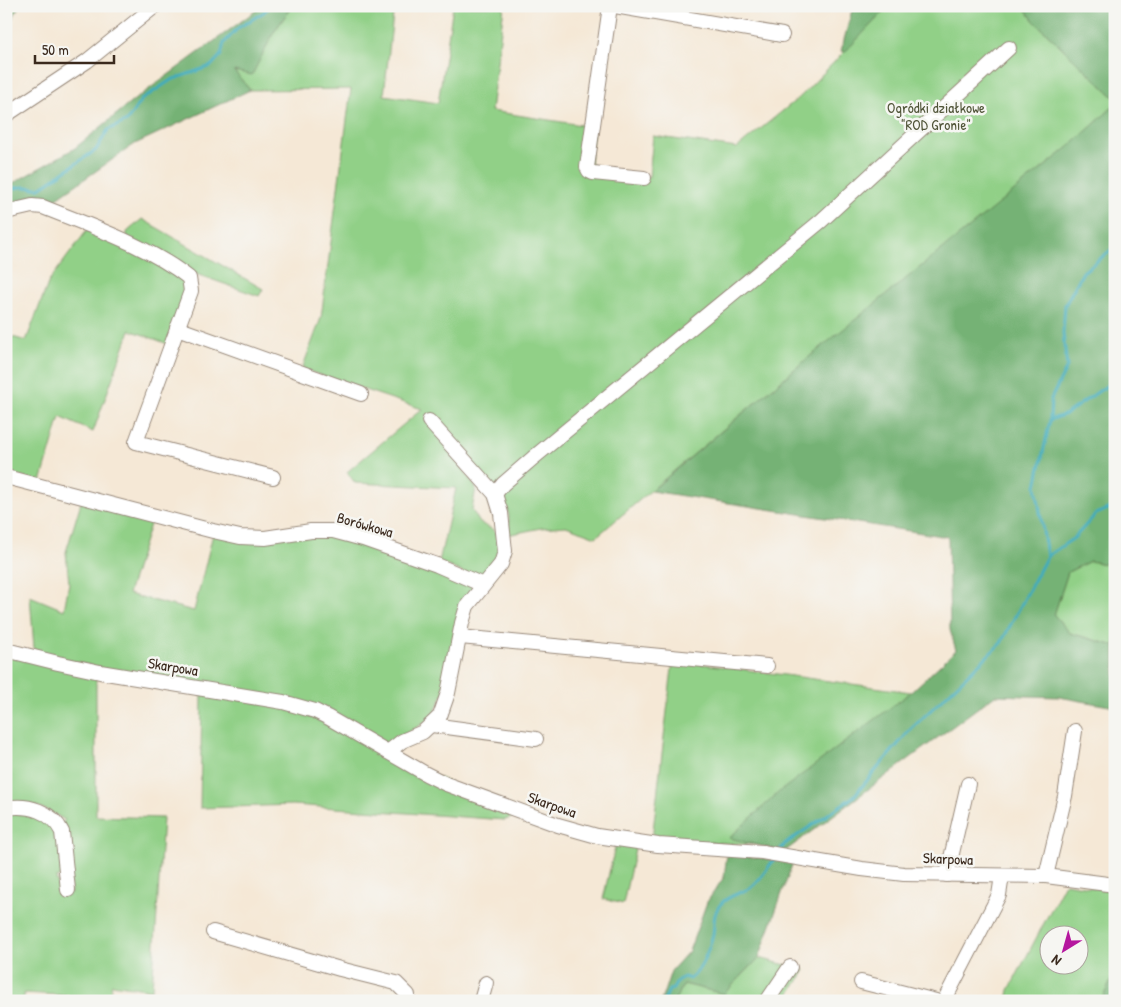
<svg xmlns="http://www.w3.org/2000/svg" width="1121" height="1007" viewBox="0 0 1121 1007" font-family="'Patrick Hand',sans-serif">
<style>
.green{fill:#91d087;stroke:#667d52;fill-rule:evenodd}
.forest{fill:#74b274;stroke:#586e49}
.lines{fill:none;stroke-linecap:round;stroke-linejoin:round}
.stream{stroke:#3facbd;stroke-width:3}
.minor-casing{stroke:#98897a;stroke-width:16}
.minor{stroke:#fff;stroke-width:14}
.labels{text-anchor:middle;stroke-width:5;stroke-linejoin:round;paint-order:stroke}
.park-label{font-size:15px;fill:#505438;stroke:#f6f6f2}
.street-label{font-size:15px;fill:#3b2a1e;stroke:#f6f6f2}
</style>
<rect width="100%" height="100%" fill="#f6f6f2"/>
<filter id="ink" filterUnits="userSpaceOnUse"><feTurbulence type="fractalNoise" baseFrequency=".02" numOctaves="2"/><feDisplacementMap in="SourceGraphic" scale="10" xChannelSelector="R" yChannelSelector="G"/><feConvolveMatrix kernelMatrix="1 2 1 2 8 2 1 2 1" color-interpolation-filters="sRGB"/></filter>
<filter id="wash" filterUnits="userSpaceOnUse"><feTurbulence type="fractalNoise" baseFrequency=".0096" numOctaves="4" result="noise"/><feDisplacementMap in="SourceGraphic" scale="20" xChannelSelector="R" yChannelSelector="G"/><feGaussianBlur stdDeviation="1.12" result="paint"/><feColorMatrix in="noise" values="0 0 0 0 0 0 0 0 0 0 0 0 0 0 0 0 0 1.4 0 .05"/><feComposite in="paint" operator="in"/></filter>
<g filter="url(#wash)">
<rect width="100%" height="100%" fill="#f5e8d6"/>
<!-- green -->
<g class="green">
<path d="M292 6H394L384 95 438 103 453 6H504L491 111 594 127 590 162 597 169 649 177 653 136 737 148 801 96 889 6H1023L1034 21 1115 98V105L1071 146 1034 175 924 272 809 357 596 537 566 526 541 528 507 535C519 496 478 473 452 452L476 488 472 510 480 523 492 529 500 536 501 553 482 581 439 562 456 488 355 483 347 472 422 409 302 369 321 318 351 89 250 90 234 71 274 32Z"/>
<path d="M142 219 263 289 259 296 193 273 127 238V232Z"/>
<path d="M88 229 177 271 185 286 184 297 168 344 130 330 93 432 60 417 41 482 6 473V335L26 341 49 281Z"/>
<path d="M82 499 152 518 128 594 194 611 213 534H333L436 567 473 587 467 599 445 690 432 718 409 732 395 738 387 745 338 718 101 668 37 653 34 648 30 596 64 610 69 583 66 552Z"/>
<path d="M1090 561 1115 566V646L1070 633 1054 615 1068 572Z"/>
<path d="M6 654 96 677V816L163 818 152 990 112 984 109 998 24 993V1001H6V811C24 807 50 811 57 831 62 844 61 861 63 875L56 878 58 885 62 886 63 892 71 893 66 834 62 823 65 820C43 808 32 801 6 804Z"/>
<path d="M673 660 911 692 730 838 757 845 652 839Z"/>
<path d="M202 694 293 708 515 814 511 818 505 820 293 805 200 808Z"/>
<path d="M616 843 636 844 623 904 603 899Z"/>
<path d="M1065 883 1115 891V973L1101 1001H1007L1009 990ZM1048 934H1078V964H1048Z"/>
<path d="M759 958 805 970 785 1001H674L684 984 724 994Z"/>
</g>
<!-- forest -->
<g class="forest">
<path d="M6 6H19L6 31Z"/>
<path d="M262 6H292L274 32 252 75 234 71 250 90 135 144 47 205 6 207V187L75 148 134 100Z"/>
<path d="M853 6H889L845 52 841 51Z"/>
<path d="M1023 6H1115V98L1034 21Z"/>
<path d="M1115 105V566L1090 561 1068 572 1054 615 1070 633 1115 646V707L1059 697 995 695 784 852 729 838 779 792 911 692 956 650 950 630 948 537 651 491 809 357 1070 146Z"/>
<path d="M727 854 793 862 759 958 724 994 684 984 674 1001H661L671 971 689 951 707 902 724 877Z"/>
<path d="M1115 973V1001H1101Z"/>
</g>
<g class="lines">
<!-- stream -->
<g class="stream">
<path d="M6 192C20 184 26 188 40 188L96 150 108 130 127 121 141 100 171 80 211 66 221 55 224 43 238 28 264 12 270 6"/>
<path d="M1050 420 1066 414 1115 380"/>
<path d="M1047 556 1036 486 1050 420 1051 399 1067 367 1063 333 1065 305 1083 272 1115 247"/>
<path d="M780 850 785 844 853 797 911 729 1001 643 1047 556 1074 538 1096 514 1115 506"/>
<path d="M664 1001 669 990 673 989 678 980 684 977 690 979C701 971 710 948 713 934 715 923 712 915 720 905 728 895 740 894 750 888 760 881 768 867 775 858"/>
</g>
</g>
</g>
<g filter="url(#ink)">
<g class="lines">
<!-- minor casing -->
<g class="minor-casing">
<g id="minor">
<path d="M610 6 587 167 589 171 593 173 644 178"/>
<path d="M615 6 782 35"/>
<path d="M6 115 87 61 155 6"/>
<path d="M6 212 32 206 43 207C90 226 149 246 189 278L191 291 136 442 273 477"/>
<path d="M177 328 361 394"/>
<path d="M6 477 213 531 240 537 265 538 311 531H333L363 539 437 565 483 585"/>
<path d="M495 494 503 484 533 458 821 221 1009 48"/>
<path d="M460 637 767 666"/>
<path d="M6 650 58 663 100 672 283 702 315 711 329 718 426 774 446 784 558 825 597 836 658 845 762 852 862 869 904 874 1046 876 1115 885"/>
<path d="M432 725 536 739"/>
<path d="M388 752 402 741 423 732 440 716 448 693 462 623 467 606 501 564 505 551 501 513 495 494 429 421"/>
<path d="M6 808C28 804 52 811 62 832L68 890"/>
<path d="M947 875 968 784"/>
<path d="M1046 876 1065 796 1075 731"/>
<path d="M213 932 340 969 396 983 408 995V1001"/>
<path d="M861 982 936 1001"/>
<path d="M481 1001 486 983"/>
<path d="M767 1001 790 967"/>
<path d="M944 1001 999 895 1002 876"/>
</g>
</g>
<!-- minor -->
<use href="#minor" class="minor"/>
</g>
</g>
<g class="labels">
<!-- park labels -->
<g class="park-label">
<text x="936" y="113">Ogródki działkowe<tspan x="936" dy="17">"ROD Gronie"</tspan></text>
</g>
<!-- street labels -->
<g class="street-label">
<text transform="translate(365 525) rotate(16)" y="5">Borówkowa</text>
<text transform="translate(173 667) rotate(9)" y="5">Skarpowa</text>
<text transform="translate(552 805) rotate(19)" y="5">Skarpowa</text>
<text transform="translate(948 859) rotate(2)" y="5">Skarpowa</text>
</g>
</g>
<!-- margin -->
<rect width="1121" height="1007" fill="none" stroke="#f6f6f2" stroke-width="25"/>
<!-- north arrow -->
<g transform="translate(1064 950) rotate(217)"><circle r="24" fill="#f6f6f2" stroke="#aba49d"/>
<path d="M0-4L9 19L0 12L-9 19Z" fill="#b5179e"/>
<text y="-8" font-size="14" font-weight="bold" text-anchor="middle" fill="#3b2a1e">N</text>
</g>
<!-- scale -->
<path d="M35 55v8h79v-8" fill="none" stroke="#3b2a1e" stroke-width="2.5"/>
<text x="42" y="55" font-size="15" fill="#3b2a1e" stroke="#f6f6f2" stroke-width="4" paint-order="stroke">50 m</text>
</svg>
